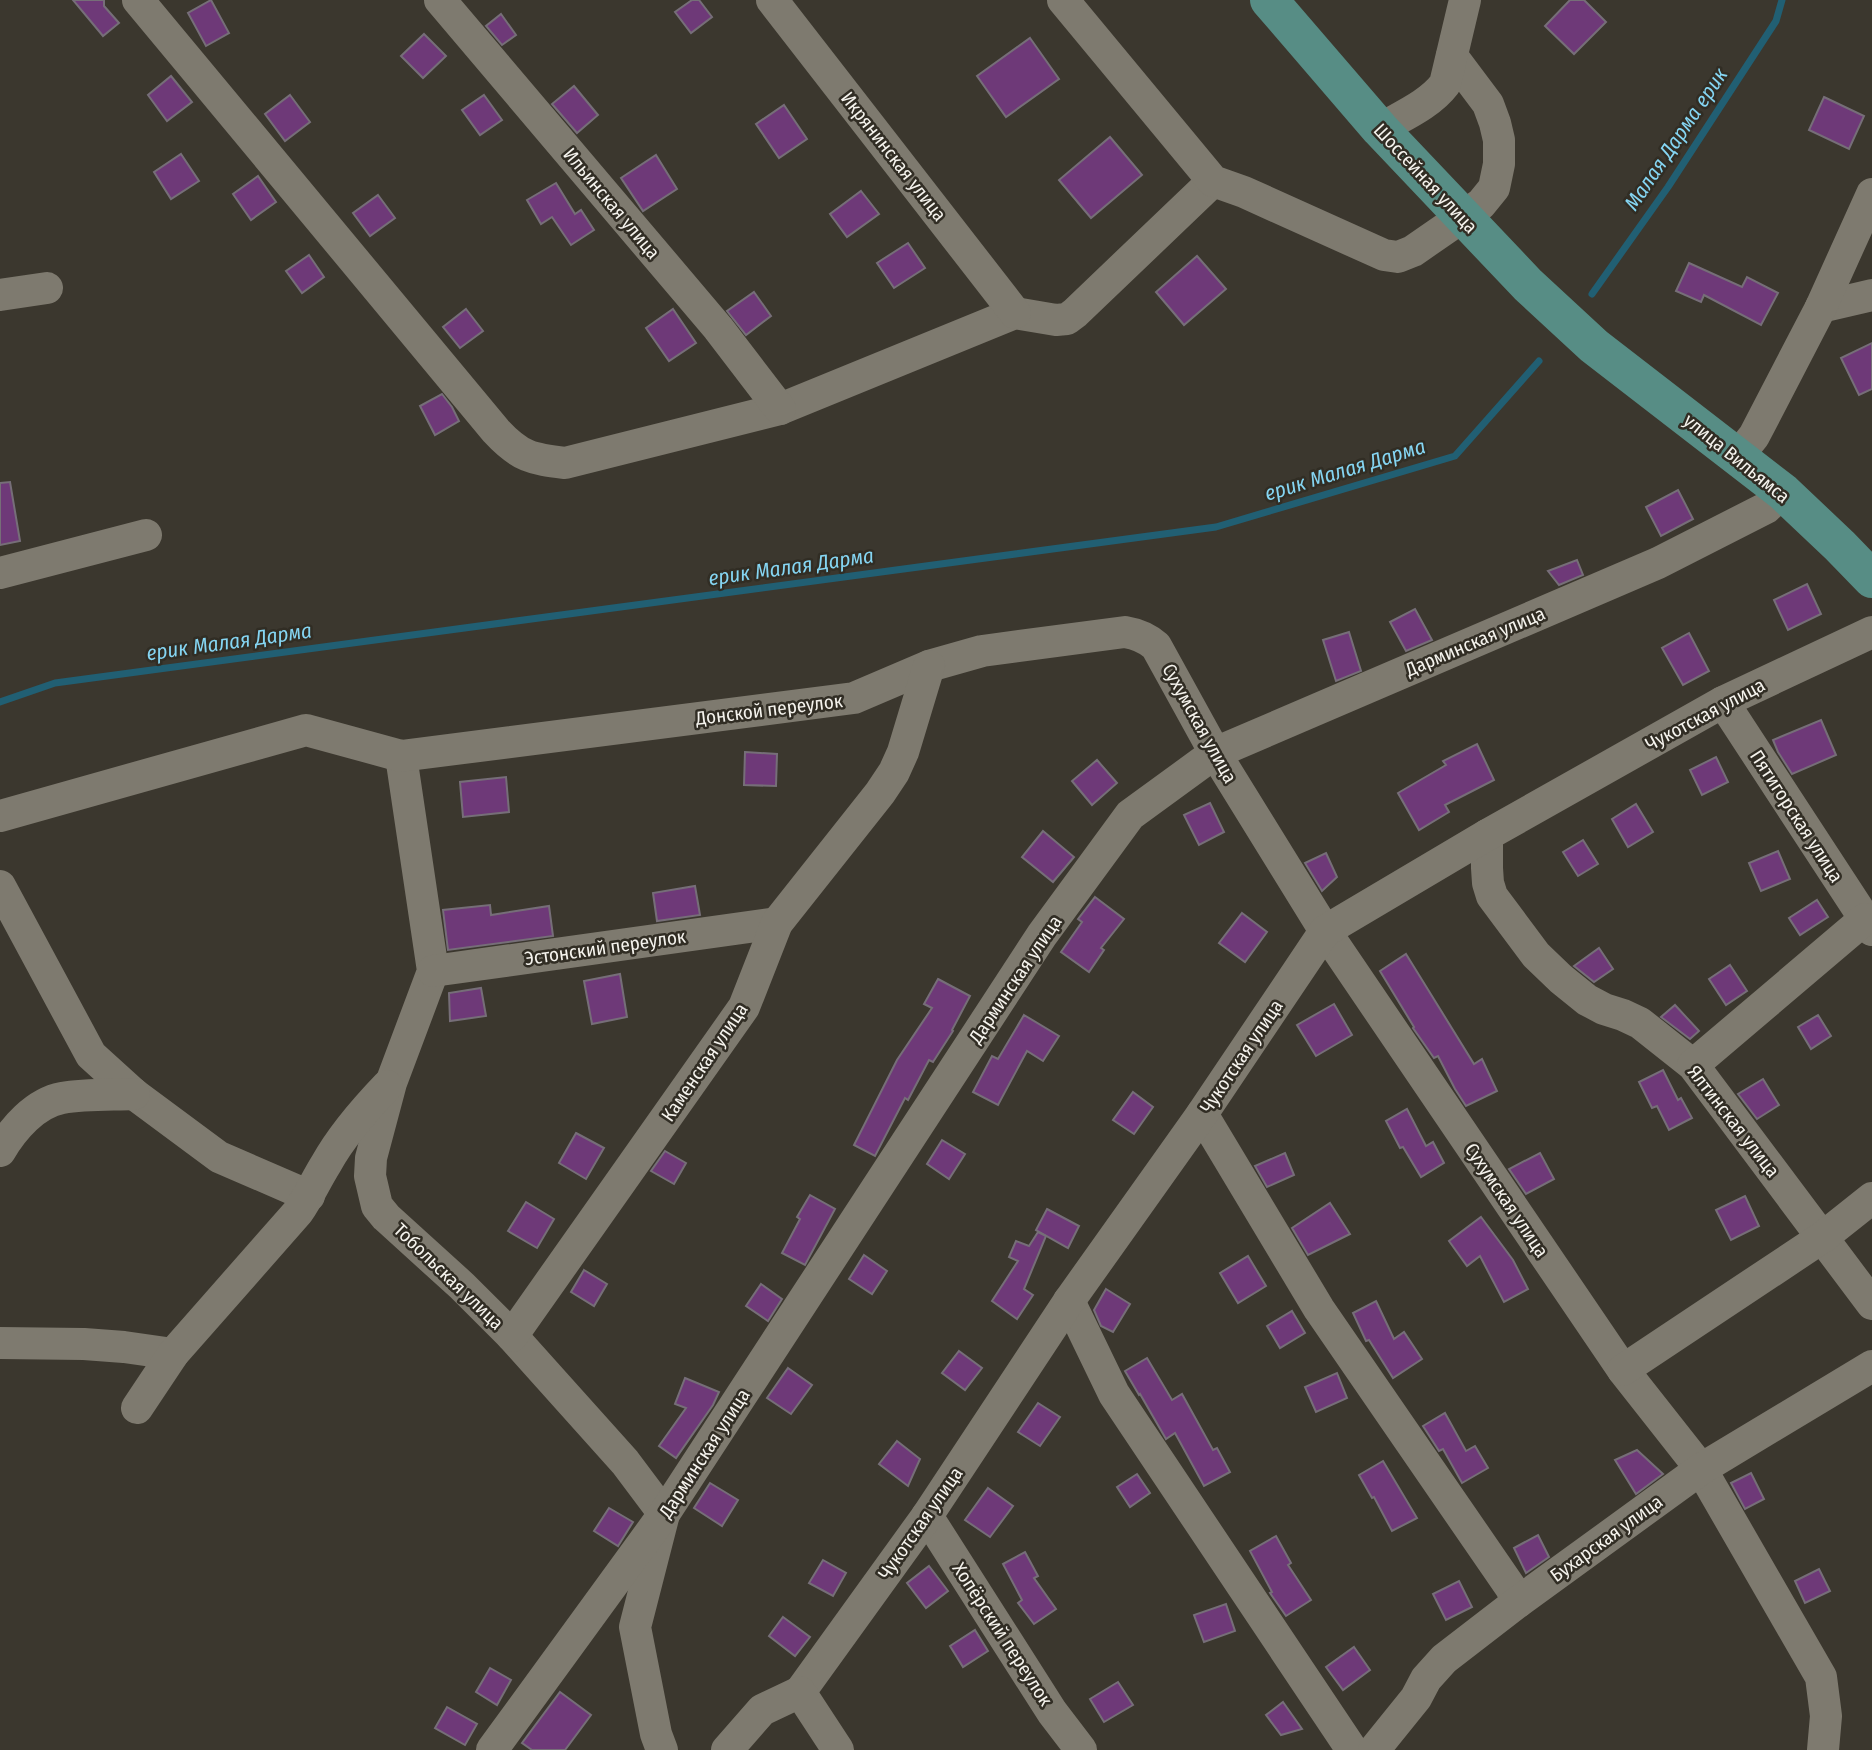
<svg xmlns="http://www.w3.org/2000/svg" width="1872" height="1750" viewBox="0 0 1872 1750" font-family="'Fira Sans Condensed',sans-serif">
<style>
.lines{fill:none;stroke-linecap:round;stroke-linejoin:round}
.stream{stroke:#215f73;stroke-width:7}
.building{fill:#6e3978;stroke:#766e78;stroke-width:2}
.minor{stroke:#7e7a6f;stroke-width:32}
.major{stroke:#578d85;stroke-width:38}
.labels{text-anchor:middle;stroke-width:5;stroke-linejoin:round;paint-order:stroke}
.street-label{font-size:19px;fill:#f5f3ed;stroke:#312d24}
.water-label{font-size:21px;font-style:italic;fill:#85d5f2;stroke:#312d24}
</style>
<rect width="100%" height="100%" fill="#3b372e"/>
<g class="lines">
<!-- stream -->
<g class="stream">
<path d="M1592 294 1668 187 1776 21 1782 0"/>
<path d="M0 702 55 683 1216 527 1455 456 1539 361"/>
</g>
</g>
<!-- building -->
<g class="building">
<path d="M73 0H104V6L119 23 103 36Z"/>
<path d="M211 0 229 33 206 46 188 13Z"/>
<path d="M692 0H699L712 17 691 33 675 12Z"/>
<path d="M1570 0H1584L1606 22 1574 54 1545 26Z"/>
<path d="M501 14 516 35 502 45 486 26Z"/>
<path d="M424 34 446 56 423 78 401 56Z"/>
<path d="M1030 38 1059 79 1006 117 977 76Z"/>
<path d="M171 76 192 102 167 121 148 95Z"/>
<path d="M574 86 598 115 577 133 552 104Z"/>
<path d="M290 95 310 122 285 141 265 114Z"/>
<path d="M484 95 502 120 480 135 462 110Z"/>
<path d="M1824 97 1864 116 1849 149 1809 130Z"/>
<path d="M784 105 807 139 779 158 756 124Z"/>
<path d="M1110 137 1142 175 1091 218 1059 180Z"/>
<path d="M181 154 199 181 171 199 154 172Z"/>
<path d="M656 155 677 189 643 211 621 178Z"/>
<path d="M258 176 276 202 251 220 233 194Z"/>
<path d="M556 183 575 214 581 210 594 230 571 245 552 217 541 224 527 200Z"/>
<path d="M861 191 879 214 847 237 830 214Z"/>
<path d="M378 195 395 218 370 236 353 213Z"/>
<path d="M908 243 925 268 894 288 877 263Z"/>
<path d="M309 255 324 277 302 293 286 271Z"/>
<path d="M1197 256 1226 289 1184 325 1156 292Z"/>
<path d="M1689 263 1742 287 1747 277 1778 293 1761 325 1704 295 1701 302 1676 291Z"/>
<path d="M754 292 771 316 746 335 727 311Z"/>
<path d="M466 309 483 331 460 348 443 327Z"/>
<path d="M673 309 696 343 669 361 646 328Z"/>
<path d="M1872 343V389L1859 395 1841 358Z"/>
<path d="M442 394 452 407 459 421 435 435 420 406Z"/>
<path d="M10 482 20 541 0 545V483Z"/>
<path d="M1678 490 1693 519 1661 536 1646 507Z"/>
<path d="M1577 560 1583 575 1559 585 1548 571Z"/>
<path d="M1807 584 1821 614 1788 630 1774 600Z"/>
<path d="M1415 609 1432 640 1406 651 1390 622Z"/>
<path d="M1349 632 1361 671 1336 681 1323 640Z"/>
<path d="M1689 633 1709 671 1683 685 1662 648Z"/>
<path d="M1821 720 1836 755 1792 774 1778 752 1773 740Z"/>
<path d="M1477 744 1494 780 1445 805 1449 812 1419 830 1398 793 1446 765 1443 761Z"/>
<path d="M745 752 777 754 776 786 744 785Z"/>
<path d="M1716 757 1728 782 1702 795 1690 770Z"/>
<path d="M1097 760 1117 783 1092 805 1072 781Z"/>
<path d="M506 777 509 812 463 817 460 782Z"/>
<path d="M1210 803 1224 832 1199 845 1184 815Z"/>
<path d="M1636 804 1653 832 1628 847 1612 819Z"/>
<path d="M1043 831 1074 857 1053 882 1022 857Z"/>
<path d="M1583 840 1598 864 1578 876 1563 852Z"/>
<path d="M1778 851 1790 879 1761 891 1749 863Z"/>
<path d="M1326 853 1337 877 1322 891 1305 863Z"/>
<path d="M695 886 700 915 657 921 653 893Z"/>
<path d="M1095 897 1124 919 1101 948 1104 950 1089 972 1061 952 1082 922 1078 919Z"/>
<path d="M1817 900 1828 917 1800 935 1789 918Z"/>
<path d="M490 905 491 915 549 906 553 936 448 950 443 910Z"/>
<path d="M1242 913 1267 932 1245 962 1219 943Z"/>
<path d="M1599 948 1613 969 1594 982 1574 966Z"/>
<path d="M1406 954 1474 1064 1482 1059 1497 1091 1466 1106 1455 1089 1438 1056 1434 1058 1413 1028 1414 1027 1380 971Z"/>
<path d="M1730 965 1747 991 1726 1005 1709 979Z"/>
<path d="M620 974 627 1017 592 1024 584 981Z"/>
<path d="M938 979 970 996 952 1030 953 1031 933 1062 929 1060 908 1100 905 1098 875 1156 854 1145 897 1060 932 1008 924 1004Z"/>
<path d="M481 988 486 1016 450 1021 449 993Z"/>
<path d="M1334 1004 1352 1035 1316 1056 1297 1025Z"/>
<path d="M1675 1005 1699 1031 1690 1039 1661 1017Z"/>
<path d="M1024 1015 1059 1036 1043 1061 1027 1051 998 1105 973 1092 992 1056 998 1059Z"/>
<path d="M1818 1015 1831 1036 1811 1049 1798 1027Z"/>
<path d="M1663 1070 1678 1100 1681 1098 1692 1118 1669 1130 1657 1106 1652 1108 1639 1082Z"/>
<path d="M1763 1079 1779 1105 1757 1119 1738 1094Z"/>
<path d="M1133 1092 1153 1107 1134 1134 1113 1120Z"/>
<path d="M1407 1109 1426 1146 1433 1142 1444 1163 1421 1177 1403 1147 1400 1148 1386 1121Z"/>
<path d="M576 1133 604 1148 586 1179 559 1163Z"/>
<path d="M942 1140 965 1154 949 1179 927 1164Z"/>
<path d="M665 1151 686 1163 674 1184 651 1171Z"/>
<path d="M1285 1153 1294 1175 1267 1187 1255 1166Z"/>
<path d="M1540 1153 1554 1179 1526 1194 1509 1169Z"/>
<path d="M810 1195 835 1209 805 1265 782 1253 800 1219 797 1217Z"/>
<path d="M1745 1196 1759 1226 1731 1240 1716 1210Z"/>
<path d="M526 1202 554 1219 537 1248 508 1231Z"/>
<path d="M1330 1203 1350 1234 1308 1255 1292 1228Z"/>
<path d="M1047 1209 1079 1226 1068 1248 1036 1230Z"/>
<path d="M1481 1217 1513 1260 1528 1289 1504 1302 1480 1256 1467 1266 1449 1241Z"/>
<path d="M1038 1232 1046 1236 1024 1289 1033 1295 1017 1319 992 1301 1018 1261 1009 1257 1016 1241 1029 1246Z"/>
<path d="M864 1255 887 1271 872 1294 849 1279Z"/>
<path d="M1248 1256 1266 1286 1238 1303 1220 1273Z"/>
<path d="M584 1270 607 1284 594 1306 571 1292Z"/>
<path d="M761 1284 782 1299 768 1321 746 1306Z"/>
<path d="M1106 1289 1130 1304 1113 1332 1101 1326 1094 1310Z"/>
<path d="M1376 1301 1394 1339 1404 1332 1422 1359 1393 1378 1369 1340 1366 1341 1353 1313Z"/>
<path d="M1292 1311 1305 1333 1280 1348 1267 1326Z"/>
<path d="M959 1351 982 1368 965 1390 942 1373Z"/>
<path d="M1147 1358 1172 1400 1182 1394 1213 1450 1217 1448 1230 1472 1204 1486 1175 1433 1166 1439 1140 1394 1139 1395 1125 1371Z"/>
<path d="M788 1368 812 1385 791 1414 767 1398Z"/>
<path d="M1337 1373 1347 1398 1316 1412 1305 1387Z"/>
<path d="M685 1378 719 1392 713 1405 676 1458 659 1446 686 1408 675 1404Z"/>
<path d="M1038 1403 1060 1417 1040 1446 1018 1432Z"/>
<path d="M1445 1413 1466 1451 1475 1446 1488 1468 1462 1483 1443 1449 1439 1451 1423 1426Z"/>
<path d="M897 1441 920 1459 908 1486 879 1464Z"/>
<path d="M1637 1450 1663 1474 1636 1494 1615 1460Z"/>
<path d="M1383 1461 1417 1518 1392 1531 1374 1497 1372 1498 1359 1475Z"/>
<path d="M1751 1473 1764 1499 1745 1509 1731 1483Z"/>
<path d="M1137 1474 1150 1493 1130 1507 1117 1487Z"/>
<path d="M710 1483 738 1500 722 1526 694 1508Z"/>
<path d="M988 1488 1013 1506 990 1537 965 1520Z"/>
<path d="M609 1508 633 1522 618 1546 594 1531Z"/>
<path d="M1538 1535 1549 1557 1526 1573 1514 1548Z"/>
<path d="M1276 1536 1291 1563 1288 1565 1311 1600 1286 1616 1270 1593 1272 1592 1250 1551Z"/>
<path d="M1025 1552 1038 1576 1034 1578 1056 1609 1034 1624 1018 1603 1022 1600 1003 1564Z"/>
<path d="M823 1560 846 1573 833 1596 809 1583Z"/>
<path d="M929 1566 948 1591 926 1608 907 1583Z"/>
<path d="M1819 1569 1830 1591 1805 1603 1795 1581Z"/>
<path d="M1459 1581 1472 1607 1446 1620 1433 1594Z"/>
<path d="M1226 1604 1235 1631 1204 1642 1194 1615Z"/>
<path d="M783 1617 810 1637 795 1656 769 1636Z"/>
<path d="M975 1630 988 1651 963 1667 950 1646Z"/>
<path d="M1354 1647 1370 1670 1343 1690 1326 1667Z"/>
<path d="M490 1668 511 1680 497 1705 476 1692Z"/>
<path d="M1118 1682 1133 1705 1104 1722 1090 1699Z"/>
<path d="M560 1692 591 1715 565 1750H532L522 1743Z"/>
<path d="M1283 1702 1302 1729 1281 1735 1266 1715Z"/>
<path d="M447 1707 477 1724 465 1745 435 1728Z"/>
</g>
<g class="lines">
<!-- minor -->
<g class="minor">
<path d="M138 0 496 431C520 457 532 459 565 463L780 409 1015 313 1056 320 1067 319 1075 313 1213 181"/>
<path d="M440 0 718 328 780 409"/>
<path d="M772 0 1015 313"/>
<path d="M1063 0 1213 181 1244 192 1384 255 1398 257 1413 251 1481 204 1494 188 1499 164V140L1495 123 1488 104 1452 56"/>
<path d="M1380 129C1402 116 1429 105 1445 84L1465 0"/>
<path d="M0 295 47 288"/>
<path d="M1821 307 1872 295"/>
<path d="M1738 456 1754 436 1821 307 1872 194"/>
<path d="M0 573 146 535"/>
<path d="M1723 702 1872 930"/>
<path d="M401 756 433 971 391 1083 371 1158 370 1176 377 1206 386 1217 462 1286 512 1336 625 1462 664 1514 635 1627 656 1734 662 1750"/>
<path d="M0 816 306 730 401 756 854 698 929 666 982 651 1125 632C1137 634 1147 638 1156 646L1215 753 1325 931 1623 1370 1701 1469 1821 1677 1826 1716 1823 1750"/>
<path d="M1487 835V868L1488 883 1492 896 1536 955 1561 979 1587 1000 1604 1009 1623 1015 1640 1023 1693 1065 1872 1304"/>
<path d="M0 886 91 1055 134 1094 219 1157 309 1196"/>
<path d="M433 971 777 923"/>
<path d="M1693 1065 1865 919"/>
<path d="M1202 1114 1319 1309 1511 1588 1518 1602"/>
<path d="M0 1151C13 1129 35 1103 62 1098 85 1094 111 1095 134 1094"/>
<path d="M1069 1301 1114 1394 1352 1750"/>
<path d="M512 1336 744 1007 777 923 880 793 894 772 903 752 929 666"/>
<path d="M0 1343 84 1344 124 1347 173 1354"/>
<path d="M1623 1370 1823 1237 1872 1198"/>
<path d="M137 1408 173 1354 298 1212C309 1196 316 1180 326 1164 342 1135 364 1110 387 1086"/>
<path d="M927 1516 1052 1712 1081 1750"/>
<path d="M800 1692 927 1516 1069 1301 1202 1114 1325 931 1487 835 1723 702 1872 632"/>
<path d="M492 1750 664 1514 1042 935 1130 815 1215 753 1658 563 1766 508 1783 492"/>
<path d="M727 1750 762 1710 800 1692 838 1750"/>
<path d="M1374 1750 1416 1698 1426 1679 1444 1659 1518 1602 1701 1469 1872 1366"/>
</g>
<!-- major -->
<path class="major" d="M1269 0 1380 129 1528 285 1594 346 1783 492 1840 546 1872 579"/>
</g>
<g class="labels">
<!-- street labels -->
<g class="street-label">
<text transform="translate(894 156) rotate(52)" y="7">Икрянинская улица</text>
<text transform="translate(1426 178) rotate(47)" y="7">Шоссейная улица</text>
<text transform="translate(612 203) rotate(50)" y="7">Ильинская улица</text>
<text transform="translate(1737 458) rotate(39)" y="7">улица Вильямса</text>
<text transform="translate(1475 641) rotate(-23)" y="7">Дарминская улица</text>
<text transform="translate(769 709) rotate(-7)" y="7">Донской переулок</text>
<text transform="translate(1705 714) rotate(-28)" y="7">Чукотская улица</text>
<text transform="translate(1200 723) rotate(61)" y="7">Сухумская улица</text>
<text transform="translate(1797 816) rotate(57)" y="7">Пятигорская улица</text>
<text transform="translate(605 947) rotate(-8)" y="7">Эстонский переулок</text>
<text transform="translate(1015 979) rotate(-56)" y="7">Дарминская улица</text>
<text transform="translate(1241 1056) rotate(-56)" y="7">Чукотская улица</text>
<text transform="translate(704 1062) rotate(-56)" y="7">Каменская улица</text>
<text transform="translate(1734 1121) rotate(52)" y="7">Ялтинская улица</text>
<text transform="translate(1507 1200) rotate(56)" y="7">Сухумская улица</text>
<text transform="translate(449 1276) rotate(44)" y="7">Тобольская улица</text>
<text transform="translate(704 1453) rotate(-57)" y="7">Дарминская улица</text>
<text transform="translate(920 1523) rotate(-55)" y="7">Чукотская улица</text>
<text transform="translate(1606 1538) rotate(-36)" y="7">Бухарская улица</text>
<text transform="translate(1003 1634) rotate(57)" y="7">Хопёрский переулок</text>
</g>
<!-- water labels -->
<g class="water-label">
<text transform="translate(1676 139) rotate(-56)" y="7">Малая Дарма ерик</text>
<text transform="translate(1345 470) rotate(-17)" y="7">ерик Малая Дарма</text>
<text transform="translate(791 567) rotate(-8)" y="7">ерик Малая Дарма</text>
<text transform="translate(229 642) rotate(-8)" y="7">ерик Малая Дарма</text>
</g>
</g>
</svg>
